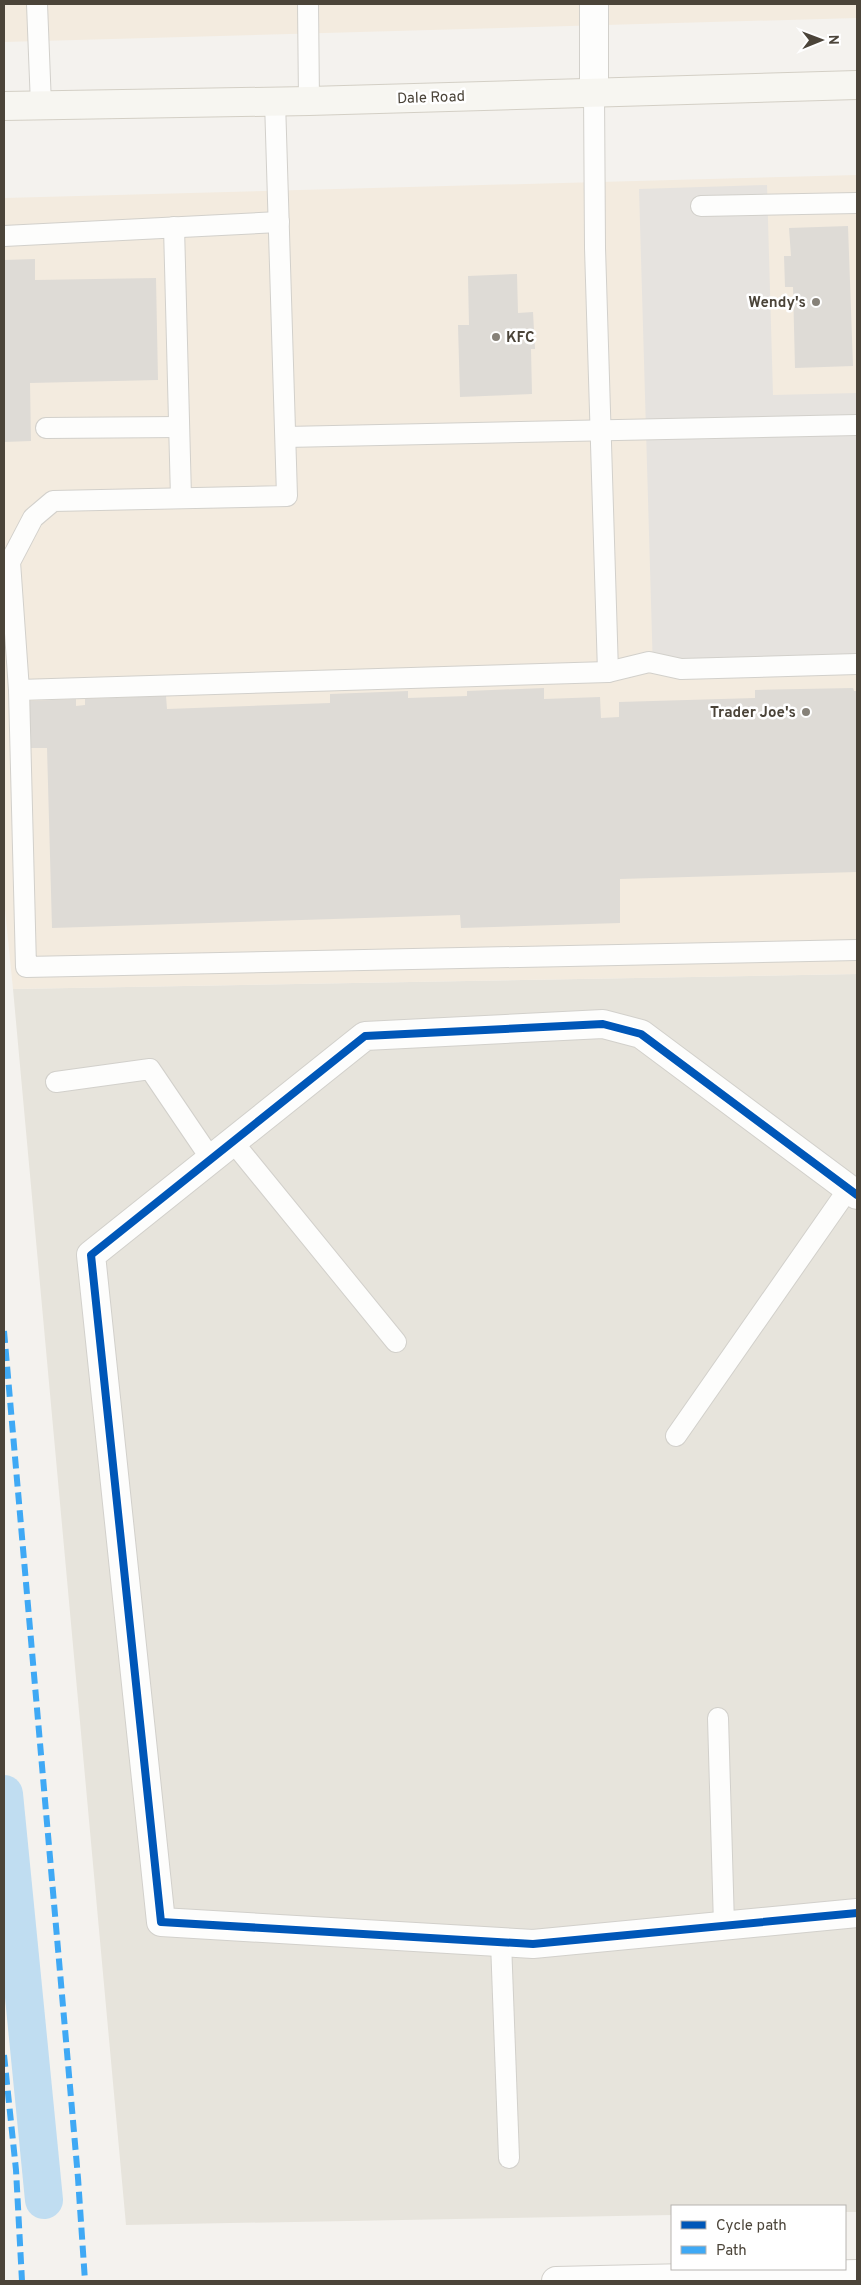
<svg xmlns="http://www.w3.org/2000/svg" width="861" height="2285" viewBox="0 0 861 2285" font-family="Overpass,sans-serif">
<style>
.residential{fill:#e7e4dc}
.commercial{fill:#f3ebdf}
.parking{fill:#e6e3df}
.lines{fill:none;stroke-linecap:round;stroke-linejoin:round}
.canal{stroke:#c0ddf1;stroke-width:38}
.building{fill:#dedbd6}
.service-casing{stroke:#d2d0cb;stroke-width:22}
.minor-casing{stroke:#d2d0cb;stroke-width:30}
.secondary-casing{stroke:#d3cfc5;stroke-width:30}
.service{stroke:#fdfdfc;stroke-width:20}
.minor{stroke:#fdfdfc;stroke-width:28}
.secondary{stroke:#f7f6f1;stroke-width:28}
.quiet{stroke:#3fa9f5;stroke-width:6;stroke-dasharray:12 6;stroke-linecap:butt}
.cycleway-casing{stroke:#fff;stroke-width:11}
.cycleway{stroke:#0057b8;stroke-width:8}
.poi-dot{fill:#868178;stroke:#fff;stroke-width:2}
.labels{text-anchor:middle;stroke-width:5;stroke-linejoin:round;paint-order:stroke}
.street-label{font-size:15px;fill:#4b4439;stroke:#fff}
.poi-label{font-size:15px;font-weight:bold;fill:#4b4439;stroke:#fff;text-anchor:end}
</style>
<rect width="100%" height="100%" fill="#f4f2ee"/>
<!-- residential -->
<path class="residential" d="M857 974V2212H845V2206H672V2215L126 2225 13 989Z"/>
<!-- commercial -->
<g class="commercial">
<path d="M4 4H857V18L4 42Z"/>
<path d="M857 175V974L13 989 4 900V198Z"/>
</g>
<!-- parking -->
<path class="parking" d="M767 185 773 395 857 393V665L653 671 639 189Z"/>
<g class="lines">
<!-- canal -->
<path class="canal" d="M4 1794 44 2200"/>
</g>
<!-- building -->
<g class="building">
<path d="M848 226 853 366 795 368 793 287H785L784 256H791L789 228Z"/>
<path d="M35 259V280L156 278 158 380 30 383 31 441 4 442V260Z"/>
<path d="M517 274 518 313 533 312 535 349H531L532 394 460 397 458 325H469L468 276Z"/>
<path d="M544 688V699L600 697 601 718 619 717V702L755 698V690L853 688 854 691H857V872L620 879V923L461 928 460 915 52 928 47 748H30L29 701 76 699V706L85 705V699L166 696 167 709 330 703V694L408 691V698L467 696V691Z"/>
</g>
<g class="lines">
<!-- service casing -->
<g class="service-casing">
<g id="service">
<path d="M37 4 41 105"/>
<path d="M308 4 309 101"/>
<path d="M594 92 595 248 608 672"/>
<path d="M275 101 287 496 53 501 33 518 10 562 19 690 26 967 857 950"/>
<path d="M701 206 857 203"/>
<path d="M174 227 181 498"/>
<path d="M4 236 279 222"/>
<path d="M46 428 179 427"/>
<path d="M286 437 857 425"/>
<path d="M19 690 608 672 649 662 681 669 857 664"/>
<path d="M56 1082 150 1069 211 1159"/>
<path d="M233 1142 396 1342"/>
<path d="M676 1436 849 1188"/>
<path d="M718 1718 724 1925"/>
<path d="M501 1942 509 2158"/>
</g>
</g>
<!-- minor casing -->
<g class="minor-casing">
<g id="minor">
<path d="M594 4V92"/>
<path d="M857 1195 641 1034 603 1024 365 1036 91 1255 161 1922 533 1944 857 1913"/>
<path d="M556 2281 857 2274"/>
</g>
</g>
<!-- secondary casing -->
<g class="secondary-casing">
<path id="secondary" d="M4 106 309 101 857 85"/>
</g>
<!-- service -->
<use href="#service" class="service"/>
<!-- minor -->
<use href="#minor" class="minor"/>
<!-- secondary -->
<use href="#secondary" class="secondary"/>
<!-- quiet -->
<g class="quiet">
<path d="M4 1331 78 2178 85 2281"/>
<path d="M4 2055 16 2170 22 2281"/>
</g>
<!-- cycleway casing -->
<g class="cycleway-casing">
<path id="cycleway" d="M857 1195 641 1034 603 1024 365 1036 91 1255 161 1922 533 1944 857 1913"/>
</g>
<!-- cycleway -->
<use href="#cycleway" class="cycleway"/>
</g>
<!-- markers -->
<g class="poi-dot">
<circle cx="816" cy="302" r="5"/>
<circle cx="496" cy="337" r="5"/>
<circle cx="806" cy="712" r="5"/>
</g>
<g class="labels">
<!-- street labels -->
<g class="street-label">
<text transform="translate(431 97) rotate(-2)" y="5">Dale Road</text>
</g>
<!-- poi labels -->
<g class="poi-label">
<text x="806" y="307">Wendy's</text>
<text x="506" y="342" text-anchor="start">KFC</text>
<text x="796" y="717">Trader Joe's</text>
</g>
</g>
<!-- border -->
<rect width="861" height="2285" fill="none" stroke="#4b4439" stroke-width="10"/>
<!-- legend -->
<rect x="671" y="2205" width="175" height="65" fill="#ffffff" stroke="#b7b4b0"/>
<rect x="681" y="2221" width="25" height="8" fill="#0057b8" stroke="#b7b4b0"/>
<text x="716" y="2230" font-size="15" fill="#4b4439">Cycle path</text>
<rect x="681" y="2246" width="25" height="8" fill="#3fa9f5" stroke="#b7b4b0"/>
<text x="716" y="2255" font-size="15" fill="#4b4439">Path</text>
<!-- north arrow -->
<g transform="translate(821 40) rotate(89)" stroke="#ffffff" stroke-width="4" paint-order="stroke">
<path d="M0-4L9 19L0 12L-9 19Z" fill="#4b4439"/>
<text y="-8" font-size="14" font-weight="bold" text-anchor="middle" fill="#4b4439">N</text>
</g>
</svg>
